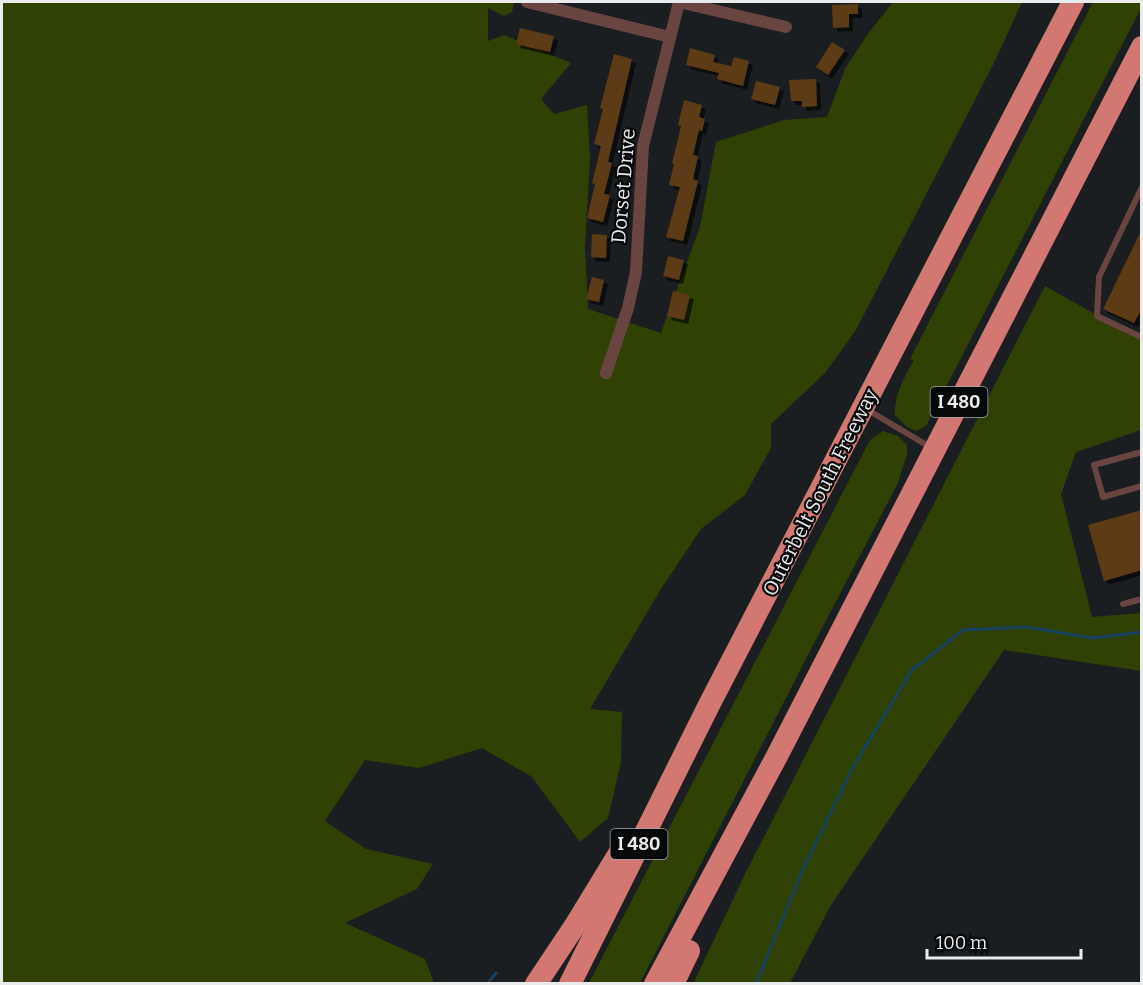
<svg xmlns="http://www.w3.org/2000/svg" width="1143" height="985" viewBox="0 0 1143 985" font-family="Bitter,serif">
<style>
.green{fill:#2f4204}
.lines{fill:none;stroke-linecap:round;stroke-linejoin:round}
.stream{stroke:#194160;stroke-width:3}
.building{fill:#5b3a14;filter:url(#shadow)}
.service{stroke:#6a4441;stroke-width:6}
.minor{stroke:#6a4441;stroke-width:12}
.motorway{stroke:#d37772;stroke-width:22}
.labels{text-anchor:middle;stroke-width:4.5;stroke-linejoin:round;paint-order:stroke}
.shield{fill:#070809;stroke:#a5a7a9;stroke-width:1.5}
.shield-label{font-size:18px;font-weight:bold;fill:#e9ebed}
.street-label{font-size:20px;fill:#e9ebed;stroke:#070809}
</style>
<defs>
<filter id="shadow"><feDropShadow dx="4" dy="4" stdDeviation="0" flood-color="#0009"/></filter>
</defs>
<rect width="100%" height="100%" fill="#1b1e21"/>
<!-- green -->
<g class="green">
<path d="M2 2H514L512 12 504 16 488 8V41L504 35 571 63 541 99 554 114 587 105 590 158 585 247 588 309 661 333 700 227 716 142 784 120 827 117 845 69 867 35 893 2H1022L995 61 856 330 825 373 771 424V448L745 495 701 529 661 589 590 709 622 712 621 762 608 818 580 842 532 777 482 748 419 768 365 760 325 821 366 849 433 864 417 889 345 923 425 959 434 983 2 984Z"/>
<path d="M1093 2H1141V8L926 426 917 431 907 427 895 415C894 395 904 378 914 360L910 359Z"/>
<path d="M1045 286 1141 340V430L1076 452 1061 494 1092 617 1141 613V671L1004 650 831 905 790 983 693 984 746 872Z"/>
<path d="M883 431 898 436 907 445V454L898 483 810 651 640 983H589L870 440Z"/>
</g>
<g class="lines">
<!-- stream -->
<g class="stream">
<path d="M487 984 496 973"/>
<path d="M756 984 803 869 853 767 912 670 963 630 1026 627 1093 638 1142 632"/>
</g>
</g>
<!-- building -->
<g class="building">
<path d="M858 4V14H849V27L833 28 832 5Z"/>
<path d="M520 28 554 36 550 52 516 44Z"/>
<path d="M832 42 845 50 828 75 816 67Z"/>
<path d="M690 48 715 55 713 62 731 66 734 57 749 61 743 86 717 79 719 73 686 65Z"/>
<path d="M614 54 632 59 608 162 612 163 604 194 610 195 603 222 587 218 595 184 592 183 601 146 594 144 603 109 600 108Z"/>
<path d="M816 79 817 106 802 107V101H791L789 80Z"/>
<path d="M756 81 780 87 775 105 751 99Z"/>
<path d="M684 100 702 105 699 117 705 119 702 131 699 130 693 155 698 156 693 179 698 181 683 241 666 237 680 187 669 185 674 164 672 163 681 126 678 125Z"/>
<path d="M1142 229V308L1134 323 1103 309Z"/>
<path d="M592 234 607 235 606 258 591 257Z"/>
<path d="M668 256 684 260 679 280 663 276Z"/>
<path d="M592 277 604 280 599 302 586 299Z"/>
<path d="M673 291 690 295 684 320 667 316Z"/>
<path d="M1142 510V570L1104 581 1088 525Z"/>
</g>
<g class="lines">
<!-- service -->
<g class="service">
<path d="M1142 187 1099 277 1097 316 1139 336 1142 335"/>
<path d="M866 409 930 447"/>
<path d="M1142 452 1094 465 1103 497 1142 486"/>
<path d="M1123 604 1142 599"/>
</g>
<!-- minor -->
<g class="minor">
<path d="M527 2 670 37"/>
<path d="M679 2 786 27"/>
<path d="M606 373 628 308 636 272 643 146 679 2"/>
</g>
<!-- motorway -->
<g class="motorway">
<path d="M536 984 576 924 623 847"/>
<path d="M570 984 709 705 1073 2"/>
<path d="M655 984 777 756 1142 47"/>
<path d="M673 984 689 951"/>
</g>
</g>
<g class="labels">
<!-- shield labels -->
<g class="shield">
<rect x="930.5" y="387" width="57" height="30" rx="4.5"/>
<rect x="610.5" y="829" width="57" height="30" rx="4.5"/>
</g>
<g class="shield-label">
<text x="959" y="408">I 480</text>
<text x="639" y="850">I 480</text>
</g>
<!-- street labels -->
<g class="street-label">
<text transform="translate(623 186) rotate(-85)" y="7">Dorset Drive</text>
<text transform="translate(820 492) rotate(-63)" y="7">Outerbelt South Freeway</text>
</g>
</g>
<!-- border -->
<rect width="1143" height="985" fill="none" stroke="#e9ebed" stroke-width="6"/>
<!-- scale -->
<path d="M927 949v9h154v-9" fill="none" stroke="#e9ebed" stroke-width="3"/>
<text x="936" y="949" font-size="18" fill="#e9ebed" stroke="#070809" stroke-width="4.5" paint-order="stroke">100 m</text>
</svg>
